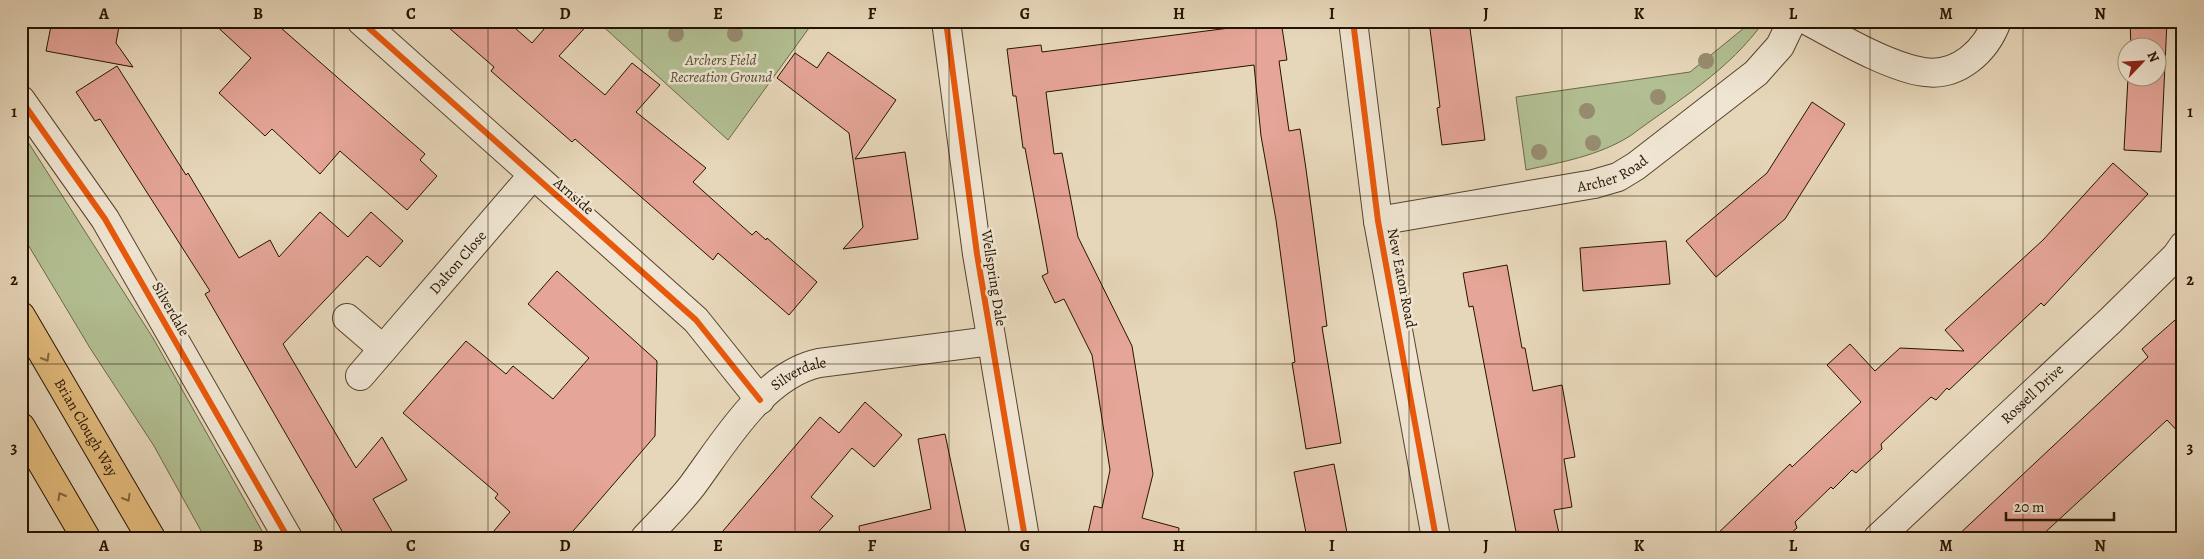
<svg xmlns="http://www.w3.org/2000/svg" width="2204" height="559" viewBox="0 0 2204 559" font-family="Alegreya,serif">
<style>
.green{fill:#b2bf92;stroke:#6c6949}
.building{fill:#e5a598;stroke:#251300}
.lines{fill:none;stroke-linecap:round;stroke-linejoin:round}
.minor-casing{stroke:#56442e;stroke-width:30}
.highway-casing{stroke:#251300;stroke-width:30}
.minor{stroke:#efe5d2;stroke-width:28}
.highway{stroke:#e4bc7d;stroke-width:28}
.cycleway-casing{stroke:#efe5d2;stroke-width:9}
.cycleway{stroke:#e8590c;stroke-width:6}
.tree{fill:#978c70}
.oneway{stroke:#84683e}
.grid{fill:none;stroke:#251300;stroke-width:1;stroke-opacity:0.55}
.labels{text-anchor:middle;stroke-width:5;stroke-linejoin:round;paint-order:stroke}
.park-label{font-size:15px;font-style:italic;fill:#564f33;stroke:#efe5d2}
.street-label{font-size:15px;fill:#251300;stroke:#efe5d2}
.neatline{fill:none;stroke:#251300;stroke-width:2}
.grid-label{font-size:16px;text-anchor:middle;font-weight:bold;fill:#251300}
</style>
<rect width="100%" height="100%" fill="#e7d7ba"/>
<filter id="stains"><feTurbulence type="fractalNoise" baseFrequency=".004" numOctaves="4"/><feColorMatrix values="0 0 0 0 .2 0 0 0 0 .09 0 0 0 0 .02 0 0 0 .5 -.17"/></filter>
<radialGradient id="worn" r=".72"><stop offset=".6" stop-color="#630" stop-opacity="0"/><stop offset="1" stop-color="#630" stop-opacity=".3"/></radialGradient>
<!-- green -->
<g class="green">
<path d="M597 21H814L728 140Z"/>
<path d="M1744 21H1764C1730 70 1677 101 1630 136 1598 156 1562 162 1526 170L1516 97 1690 72 1744 28Z"/>
<path d="M21 131 153 338 266 538H205L154 446 90 348 21 233Z"/>
</g>
<!-- building -->
<g class="building">
<path d="M52 21H120L116 43 133 67 46 51Z"/>
<path d="M211 21H273L425 154 420 160 437 176 407 210 340 151 320 174 272 129 265 136 219 93 251 58Z"/>
<path d="M441 21H507L532 43 551 21H591L559 56 605 95 632 63 660 85 636 112 706 168 693 182 752 235 756 231 766 240 767 238 817 282 789 315 718 253 713 260 575 139 572 142 491 71 494 67Z"/>
<path d="M1245 21H1281L1287 60 1279 61 1289 131 1300 129 1306 169 1327 326 1322 327 1341 443 1306 449 1292 363 1295 362 1276 220 1261 136 1254 65 1046 92 1054 154 1062 153 1078 237 1132 346 1153 474 1142 518 1179 528 1178 538H1087L1094 506 1102 508 1110 470 1092 355 1064 299 1055 303 1042 276 1048 273 1025 148H1023L1016 96H1013L1007 49 1041 45 1042 52 1245 26Z"/>
<path d="M1429 21H1469L1485 140 1442 145 1437 108 1440 107Z"/>
<path d="M2130 21H2167L2161 152 2124 150 2128 78H2156V48H2131Z"/>
<path d="M828 52 896 100 855 159 905 152 918 239 843 249 863 227 849 133 777 78 795 53 817 68Z"/>
<path d="M117 66 186 175 188 173 239 258 270 240 279 257 320 212 348 237 371 212 403 241 380 267 367 256 283 344 356 468 382 437 407 480 373 499 396 538H346L205 294 210 291 100 119 95 121 76 92Z"/>
<path d="M1812 102 1845 124 1785 219 1716 277 1686 241 1767 173Z"/>
<path d="M2113 163 2148 194 2044 306 2041 303 1949 390 1947 388 1936 400 1931 397 1881 444 1882 449 1856 473 1852 470 1833 489 1831 487 1795 522 1797 528 1785 538H1713L1790 464 1792 467 1861 402 1827 365 1850 344 1875 371 1900 348 1964 351 1945 330 2043 240Z"/>
<path d="M1666 241 1670 284 1583 291 1580 248Z"/>
<path d="M1507 265 1522 348H1525L1533 391 1562 385 1575 457 1564 459 1572 507 1554 510 1560 538H1520L1519 531 1516 532 1473 306 1469 307 1463 273Z"/>
<path d="M557 271 657 361 655 436 567 538H488L510 512 495 498 498 494 403 413 466 341 506 374 513 366 553 399 589 358 528 304Z"/>
<path d="M2183 313V437L2167 420 2039 538H1955L2148 357 2142 349Z"/>
<path d="M865 402 902 435 874 467 852 448 811 497 833 516 813 538H717L820 417 839 433Z"/>
<path d="M945 434 967 538H860L859 526 931 509 918 439Z"/>
<path d="M1334 464 1348 538H1307L1294 472Z"/>
</g>
<g class="lines">
<!-- minor casing -->
<g class="minor-casing">
<g id="minor">
<path d="M361 21 696 320 760 400"/>
<path d="M946 21 977 254 1025 538"/>
<path d="M1353 21 1378 221 1436 538"/>
<path d="M1808 21C1840 38 1889 67 1924 72 1958 77 1986 51 1997 21"/>
<path d="M21 100 105 219 288 538"/>
<path id="s1" d="M1378 221 1594 184 1618 177 1636 166 1756 73 1780 46 1792 21"/>
<path d="M347 318 383 349"/>
<path id="s2" d="M360 376 532 176"/>
<path id="s3" d="M645 538C661 521 678 504 692 486 724 443 763 375 819 363L991 341"/>
<path id="s4" d="M1878 538 2111 320 2176 256 2183 246"/>
</g>
</g>
<!-- highway casing -->
<g class="highway-casing">
<g id="highway">
<path id="s5" d="M21 316 151 538"/>
<path d="M21 427 86 538"/>
</g>
</g>
<!-- minor -->
<use href="#minor" class="minor"/>
<!-- highway -->
<use href="#highway" class="highway"/>
<!-- cycleway casing -->
<g class="cycleway-casing">
<g id="cycleway">
<path d="M361 21 696 320 760 400"/>
<path d="M946 21 977 254 1025 538"/>
<path d="M1353 21 1378 221 1436 538"/>
<path d="M21 100 105 219 288 538"/>
</g>
</g>
<!-- cycleway -->
<use href="#cycleway" class="cycleway"/>
</g>
<!-- trees -->
<g class="tree">
<circle cx="676" cy="34" r="8"/>
<circle cx="735" cy="34" r="8"/>
<circle cx="1706" cy="61" r="8"/>
<circle cx="1658" cy="97" r="8"/>
<circle cx="1587" cy="111" r="8"/>
<circle cx="1593" cy="143" r="8"/>
<circle cx="1539" cy="152" r="8"/>
</g>
<!-- one-way arrows -->
<defs><path id="oneway-chevron" d="M-2-3.5L2.5 0L-2 3.5" fill="none" stroke-width="1.6" stroke-linecap="round" stroke-linejoin="round" transform="scale(1.25)"/></defs>
<g class="oneway">
<use href="#oneway-chevron" transform="translate(46 358) rotate(60)"/>
<use href="#oneway-chevron" transform="translate(61 496) rotate(-120)"/>
<use href="#oneway-chevron" transform="translate(127 498) rotate(60)"/>
</g>
<!-- grid -->
<path class="grid" d="M181 21V538M334 21V538M488 21V538M642 21V538M795 21V538M949 21V538M1102 21V538M1256 21V538M1409 21V538M1562 21V538M1716 21V538M1870 21V538M2023 21V538M21 196H2183M21 364H2183"/>
<g class="labels">
<!-- park labels -->
<g class="park-label">
<text x="721" y="65">Archers Field<tspan x="721" dy="17">Recreation Ground</tspan></text>
</g>
<!-- street labels -->
<g class="street-label">
<text dy="5" stroke="none"><textPath href="#s1" startOffset="240">Archer Road</textPath></text>
<text transform="translate(574 196) rotate(41)" y="5">Arnside</text>
<text dy="5" stroke="none"><textPath href="#s2" startOffset="150">Dalton Close</textPath></text>
<text transform="translate(994 278) rotate(81)" y="5">Wellspring Dale</text>
<text transform="translate(1402 278) rotate(79)" y="5">New Eaton Road</text>
<text transform="translate(171 309) rotate(60)" y="5">Silverdale</text>
<text dy="5" stroke="none"><textPath href="#s3" startOffset="228">Silverdale</textPath></text>
<text dy="5" stroke="none"><textPath href="#s4" startOffset="211">Rossell Drive</textPath></text>
<text dy="5" stroke="none"><textPath href="#s5" startOffset="129">Brian Clough Way</textPath></text>
</g>
</g>
<!-- margin -->
<rect width="2204" height="559" fill="none" stroke="#e7d7ba" stroke-width="55"/>
<!-- north arrow -->
<g transform="translate(2142 62) rotate(65)"><circle r="24" fill="#efe5d2" stroke="#9e917e"/>
<path d="M0-4L9 19L0 12L-9 19Z" fill="#8f2418"/>
<text y="-8" font-size="14" font-weight="bold" text-anchor="middle" fill="#251300">N</text>
</g>
<!-- scale -->
<path d="M2006 512v8h108v-8" fill="none" stroke="#251300" stroke-width="2.5"/>
<text x="2014" y="512" font-size="15" fill="#251300" stroke="#efe5d2" stroke-width="4" paint-order="stroke">20 m</text>
<rect x="28" y="28" width="2148" height="504" class="neatline"/>
<g class="grid-label">
<text x="104" y="19">A</text>
<text x="258" y="19">B</text>
<text x="411" y="19">C</text>
<text x="565" y="19">D</text>
<text x="718" y="19">E</text>
<text x="872" y="19">F</text>
<text x="1025" y="19">G</text>
<text x="1179" y="19">H</text>
<text x="1332" y="19">I</text>
<text x="1486" y="19">J</text>
<text x="1639" y="19">K</text>
<text x="1793" y="19">L</text>
<text x="1946" y="19">M</text>
<text x="2100" y="19">N</text>
<text x="14" y="117">1</text>
<text x="2190" y="117">1</text>
<text x="14" y="285">2</text>
<text x="2190" y="285">2</text>
<text x="14" y="453">3</text>
<text x="2190" y="453">3</text>
<text x="104" y="551">A</text>
<text x="258" y="551">B</text>
<text x="411" y="551">C</text>
<text x="565" y="551">D</text>
<text x="718" y="551">E</text>
<text x="872" y="551">F</text>
<text x="1025" y="551">G</text>
<text x="1179" y="551">H</text>
<text x="1332" y="551">I</text>
<text x="1486" y="551">J</text>
<text x="1639" y="551">K</text>
<text x="1793" y="551">L</text>
<text x="1946" y="551">M</text>
<text x="2100" y="551">N</text>
</g>
<rect width="100%" height="100%" filter="url(#stains)"/>
<rect width="100%" height="100%" fill="url(#worn)"/>
</svg>
